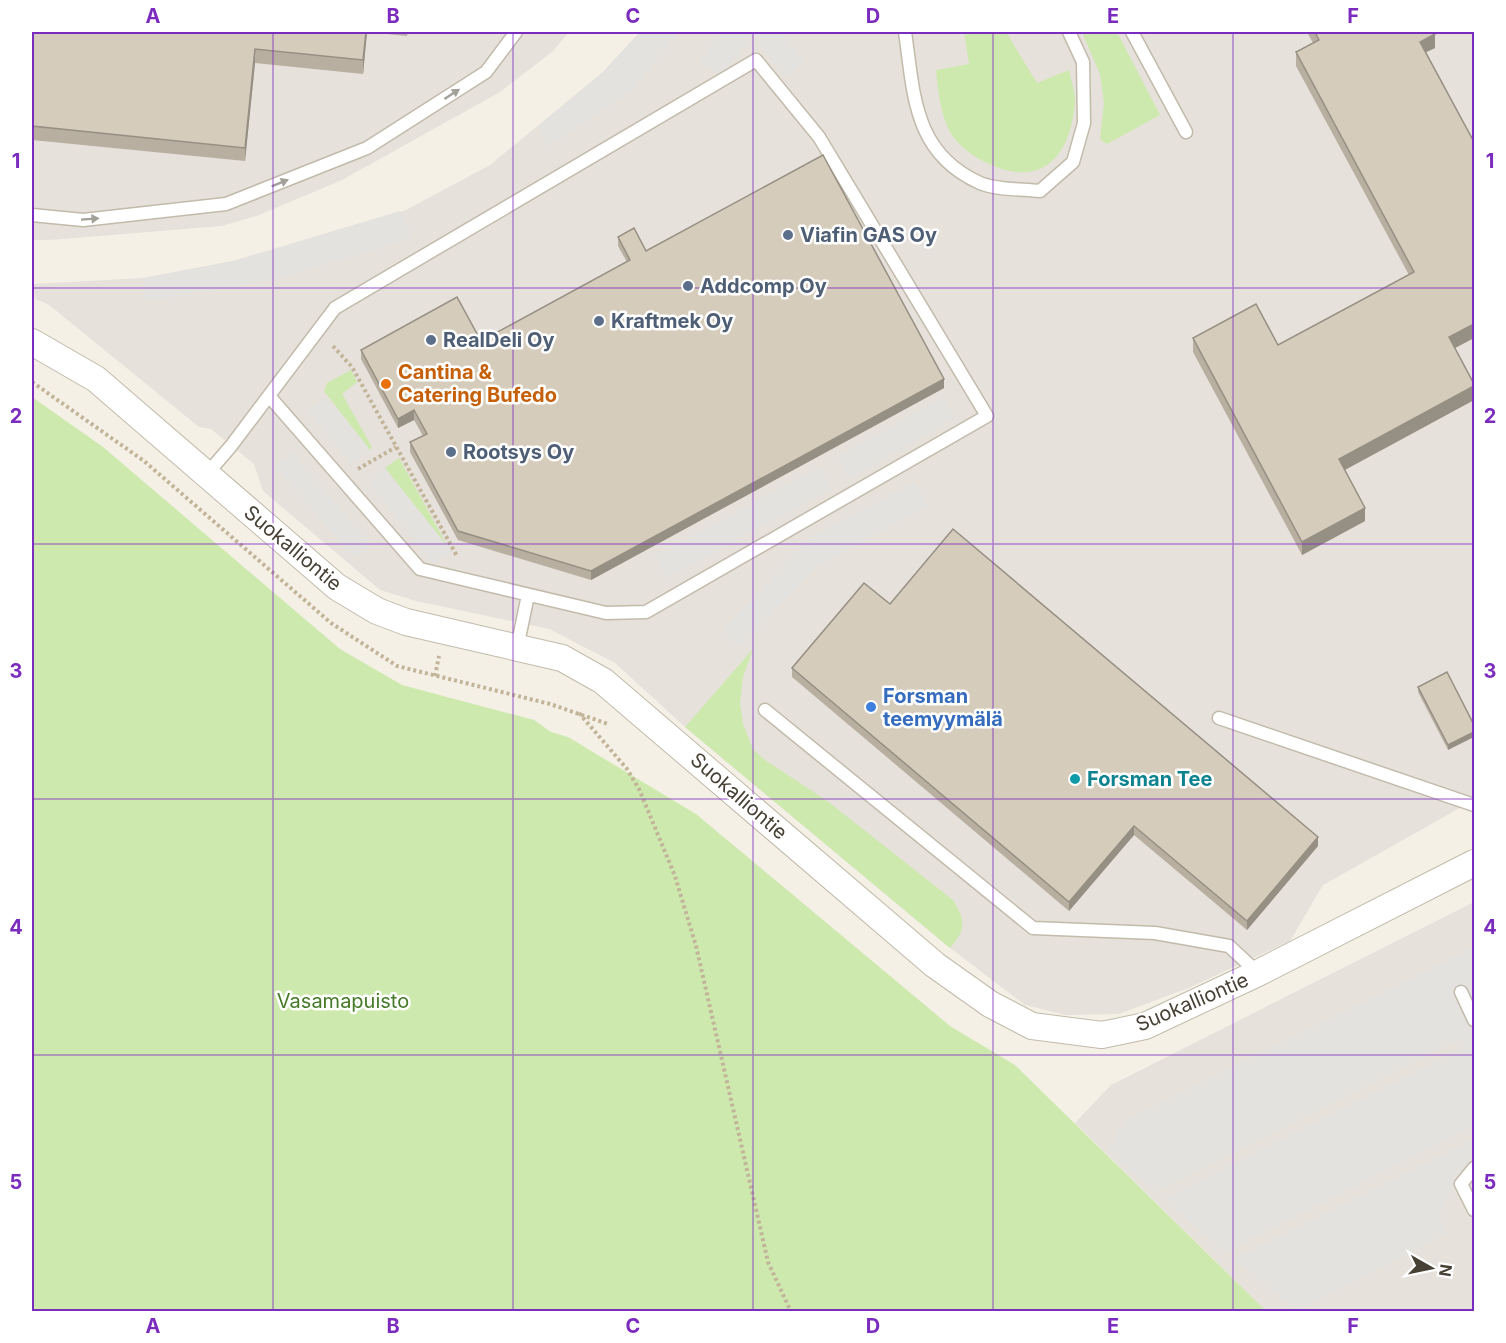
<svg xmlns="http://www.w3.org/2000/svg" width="1506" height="1343" viewBox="0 0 1506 1343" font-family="Inter,sans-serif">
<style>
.industrial{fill:#e6e1db}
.green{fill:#cde9ae}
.parking{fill:#e4e2de}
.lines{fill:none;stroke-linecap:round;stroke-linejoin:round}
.service-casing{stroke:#c2bbab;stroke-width:15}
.minor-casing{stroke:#c2bbab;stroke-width:28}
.path{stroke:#c2b499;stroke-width:4;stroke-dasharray:3 3;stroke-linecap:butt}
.service{stroke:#fff;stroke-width:12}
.minor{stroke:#fff;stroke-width:26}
.wall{fill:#b8afa1}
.shaded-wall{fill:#968f83}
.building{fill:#d6ccbb;stroke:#968f83;stroke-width:1.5}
.oneway{fill:#a3a09a}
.grid{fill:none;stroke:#7b2cbf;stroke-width:1.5;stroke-opacity:0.55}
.service-dot{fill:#5c6f8a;stroke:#fff;stroke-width:2}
.food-dot{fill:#e8710a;stroke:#fff;stroke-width:2}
.shop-dot{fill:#3f7fe0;stroke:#fff;stroke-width:2}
.culture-dot{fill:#0f9aa8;stroke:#fff;stroke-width:2}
.labels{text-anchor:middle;stroke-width:5;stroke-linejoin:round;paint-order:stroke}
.service-label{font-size:20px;font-weight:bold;fill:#4e5e75;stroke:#fff;text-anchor:start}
.food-label{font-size:20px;font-weight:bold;fill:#c56008;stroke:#fff;text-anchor:start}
.street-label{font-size:20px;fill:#474035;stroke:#fff}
.shop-label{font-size:20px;font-weight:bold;fill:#366cbe;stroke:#fff;text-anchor:start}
.culture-label{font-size:20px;font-weight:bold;fill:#0d838f;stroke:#fff;text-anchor:start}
.park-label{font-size:20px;fill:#457a26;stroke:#fff}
.neatline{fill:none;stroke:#7b2cbf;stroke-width:2}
.grid-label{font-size:20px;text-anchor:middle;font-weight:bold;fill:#7b2cbf}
</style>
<rect width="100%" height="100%" fill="#f4f0e6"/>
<!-- industrial -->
<g class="industrial">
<path d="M32 32H569L552 52 500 92 342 180 259 215 222 226 50 240H32Z"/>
<path d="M640 32H1474V800L1323 885 1290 941 1191 987 1119 1014 1065 1015 1025 1005 945 944 685 727 615 663 549 629 416 601 380 590 263 491 254 464 211 429 199 427 48 304 35 299 33 284 143 278 233 261 319 238 406 210 490 165 602 73Z"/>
<path d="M1474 902V1311H1266L1075 1123 1111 1085Z"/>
</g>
<!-- green -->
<g class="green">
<path d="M964 32H1006L1037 83 1069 70C1071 80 1075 92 1075 102 1071 155 1043 189 989 164 974 157 959 147 950 132 940 113 938 91 936 70L969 64Z"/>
<path d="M1082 32H1117L1160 115 1107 144 1100 139 1104 103 1100 74Z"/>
<path d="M351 370 357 382 342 394 372 447 370 450 324 391 327 383Z"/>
<path d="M32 397 103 447 340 649 402 685 534 720 551 732 568 737 696 814 950 1026 1015 1065 1266 1311H32Z"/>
<path d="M399 458 448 547 385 468Z"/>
<path d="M753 649 743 677 740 703 743 724 753 749 765 760 826 800 953 900C966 921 966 929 950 948L685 727Z"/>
</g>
<!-- parking -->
<g class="parking">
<path d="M640 32H680L630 92 548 147 538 126 602 73Z"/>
<path d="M721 32H781L804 61 785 78 753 35 720 76 700 61Z"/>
<path d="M400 211 412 236 381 248 272 280 146 301 143 278 233 261Z"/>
<path d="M325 396 370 450 352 465 308 411Z"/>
<path d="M943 397 955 418 849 479 837 457Z"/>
<path d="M292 452 371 544 354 558 275 467Z"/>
<path d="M820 467 831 489 666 579 654 556Z"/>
<path d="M385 468 451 551 434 565 368 482Z"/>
<path d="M915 482 928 506 816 567 740 648 722 631 808 539Z"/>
<path d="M1474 947V1126L1225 1252 1163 1199 1465 1047 1461 1038 1155 1192 1108 1152 1117 1133 1134 1116Z"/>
<path d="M1474 1139V1158L1465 1169 1438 1216 1447 1233 1297 1311 1234 1259Z"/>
</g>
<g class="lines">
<!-- service casing -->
<g class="service-casing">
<g id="service">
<path d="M905 32C914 94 913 153 980 183 996 190 1022 189 1040 191L1073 162 1084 123 1083 62 1069 32"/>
<path d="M1132 32 1186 132"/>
<path d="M32 215 83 220 226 204 367 148 486 72 516 32"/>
<path d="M206 475 231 446 335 308 756 60 819 137 987 416 646 612 606 613 420 569 269 396"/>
<path d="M517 648 528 595"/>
<path d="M765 710 1033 928 1155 933 1229 946 1258 973"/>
<path d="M1219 718 1474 805"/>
<path d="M1461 992 1474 1020"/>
<path d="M1474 1168 1461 1184 1474 1210"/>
</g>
</g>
<!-- minor casing -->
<g class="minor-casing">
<path id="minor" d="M32 342 96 379 337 587 377 611 406 622 562 658 603 681 935 965 990 1004 1032 1026 1102 1035 1145 1026 1258 973 1474 863"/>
</g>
<!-- path -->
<g class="path">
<path d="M333 346 352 367 457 556"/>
<path d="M32 382 144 461 331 623 397 666 550 704 608 724"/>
<path d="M358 469 396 447"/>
<path d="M435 676 439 656"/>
<path d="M579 713 627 769 639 789 675 876 696 946 768 1262 791 1312"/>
</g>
<!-- service -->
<use href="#service" class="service"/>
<!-- minor -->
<use href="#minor" class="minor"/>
</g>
<!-- wall -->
<g class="wall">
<path d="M32 32H408L407 36 367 32 363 74 255 63 245 161 32 140Z"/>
<path d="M1307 32H1433L1435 48 1426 52 1474 142V338L1455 348 1474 400 1345 470 1365 521 1302 555 1193 352V338L1278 345 1409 275 1296 66V52L1313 43Z"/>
<path d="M618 237 646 251 944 388 591 580 458 540 410 452V442L423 436 414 420 398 428 361 359V350L481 341 627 262 618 246Z"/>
<path d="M890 604 1318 846 1247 930 1134 835 1069 911 792 677V668Z"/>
<path d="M1418 687 1474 725 1448 750 1418 692Z"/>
</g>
<!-- shaded-wall -->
<g class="shaded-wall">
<path d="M366 32H367L363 74V60Z"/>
<path d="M1435 34V48L1420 55V42Z"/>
<path d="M255 49V63L245 161V148Z"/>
<path d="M1474 324V338L1449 351V337Z"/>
<path d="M944 379V388L591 580V571Z"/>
<path d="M1474 386V400L1339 473V459Z"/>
<path d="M414 410V420L398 428V419Z"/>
<path d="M1365 508V521L1302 555V542Z"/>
<path d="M1474 732V737L1448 750V745Z"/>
<path d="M1134 826V835L1069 911V902Z"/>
<path d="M1318 837V846L1247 930V921Z"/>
</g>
<!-- building -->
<g class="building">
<path d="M32 32H366L363 60 255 49 245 148 32 126Z"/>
<path d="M1315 32H1433L1435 34 1420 42 1474 142V324L1449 337 1474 384V386L1339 459 1365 508 1302 542 1193 338 1256 304 1278 345 1414 272 1296 52 1319 40Z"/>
<path d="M823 155 944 379 591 571 458 531 410 442 427 434 414 410 398 419 361 350 457 297 481 341 630 260 618 237 634 228 646 251Z"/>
<path d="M953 529 1318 837 1247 921 1134 826 1069 902 792 668 864 583 890 604Z"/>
<path d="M1447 672 1474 725V732L1448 745 1418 687Z"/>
</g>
<!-- one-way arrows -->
<defs><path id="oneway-solid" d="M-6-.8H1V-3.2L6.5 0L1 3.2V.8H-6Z" transform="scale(1.5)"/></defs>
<g class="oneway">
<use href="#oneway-solid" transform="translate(452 94) rotate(-33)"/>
<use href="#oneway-solid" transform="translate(280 183) rotate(-22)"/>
<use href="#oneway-solid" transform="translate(90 219) rotate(-4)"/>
</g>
<!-- grid -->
<path class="grid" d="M273 32V1312M513 32V1312M753 32V1312M993 32V1312M1233 32V1312M32 288H1474M32 544H1474M32 799H1474M32 1055H1474"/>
<!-- markers -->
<g class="service-dot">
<circle cx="788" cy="235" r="6"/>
<circle cx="688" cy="286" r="6"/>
<circle cx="599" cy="321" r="6"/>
<circle cx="431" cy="340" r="6"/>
<circle cx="451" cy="452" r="6"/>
</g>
<circle class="food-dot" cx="386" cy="384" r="6"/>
<circle class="shop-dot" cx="871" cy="707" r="6"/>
<circle class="culture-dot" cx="1075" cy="779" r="6"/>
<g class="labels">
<!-- service labels -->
<g class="service-label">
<text x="800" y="242">Viafin GAS Oy</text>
<text x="700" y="293">Addcomp Oy</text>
<text x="611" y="328">Kraftmek Oy</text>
<text x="443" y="347">RealDeli Oy</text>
<text x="463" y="459">Rootsys Oy</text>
</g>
<!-- food labels -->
<g class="food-label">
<text x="398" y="379">Cantina &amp;<tspan x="398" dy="23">Catering Bufedo</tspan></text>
</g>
<!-- street labels -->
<g class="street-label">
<text transform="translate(293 548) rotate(40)" y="7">Suokalliontie</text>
<text transform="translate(739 796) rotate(41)" y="7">Suokalliontie</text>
<text transform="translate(1192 1002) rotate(-23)" y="7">Suokalliontie</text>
</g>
<!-- shop labels -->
<g class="shop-label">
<text x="883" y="703">Forsman<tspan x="883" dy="23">teemyymälä</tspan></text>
</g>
<!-- culture labels -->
<g class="culture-label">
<text x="1087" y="786">Forsman Tee</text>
</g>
<!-- park labels -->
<g class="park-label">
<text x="343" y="1008">Vasamapuisto</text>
</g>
</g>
<!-- border -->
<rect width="1506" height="1343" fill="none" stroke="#ffffff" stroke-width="66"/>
<!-- north arrow -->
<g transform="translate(1431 1268) rotate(99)" stroke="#ffffff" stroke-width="4.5" paint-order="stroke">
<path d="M0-4.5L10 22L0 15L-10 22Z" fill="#474035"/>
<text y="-9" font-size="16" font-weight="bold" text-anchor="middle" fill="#474035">N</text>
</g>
<rect x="33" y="33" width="1440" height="1277" class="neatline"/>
<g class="grid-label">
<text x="153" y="23">A</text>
<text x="393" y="23">B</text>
<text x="633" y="23">C</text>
<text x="873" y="23">D</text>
<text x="1113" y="23">E</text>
<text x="1353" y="23">F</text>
<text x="16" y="168">1</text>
<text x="1490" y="168">1</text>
<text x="16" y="423">2</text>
<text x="1490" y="423">2</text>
<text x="16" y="678">3</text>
<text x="1490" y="678">3</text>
<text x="16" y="934">4</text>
<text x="1490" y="934">4</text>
<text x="16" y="1189">5</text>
<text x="1490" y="1189">5</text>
<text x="153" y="1333">A</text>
<text x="393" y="1333">B</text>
<text x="633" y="1333">C</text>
<text x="873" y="1333">D</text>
<text x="1113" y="1333">E</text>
<text x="1353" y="1333">F</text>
</g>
</svg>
